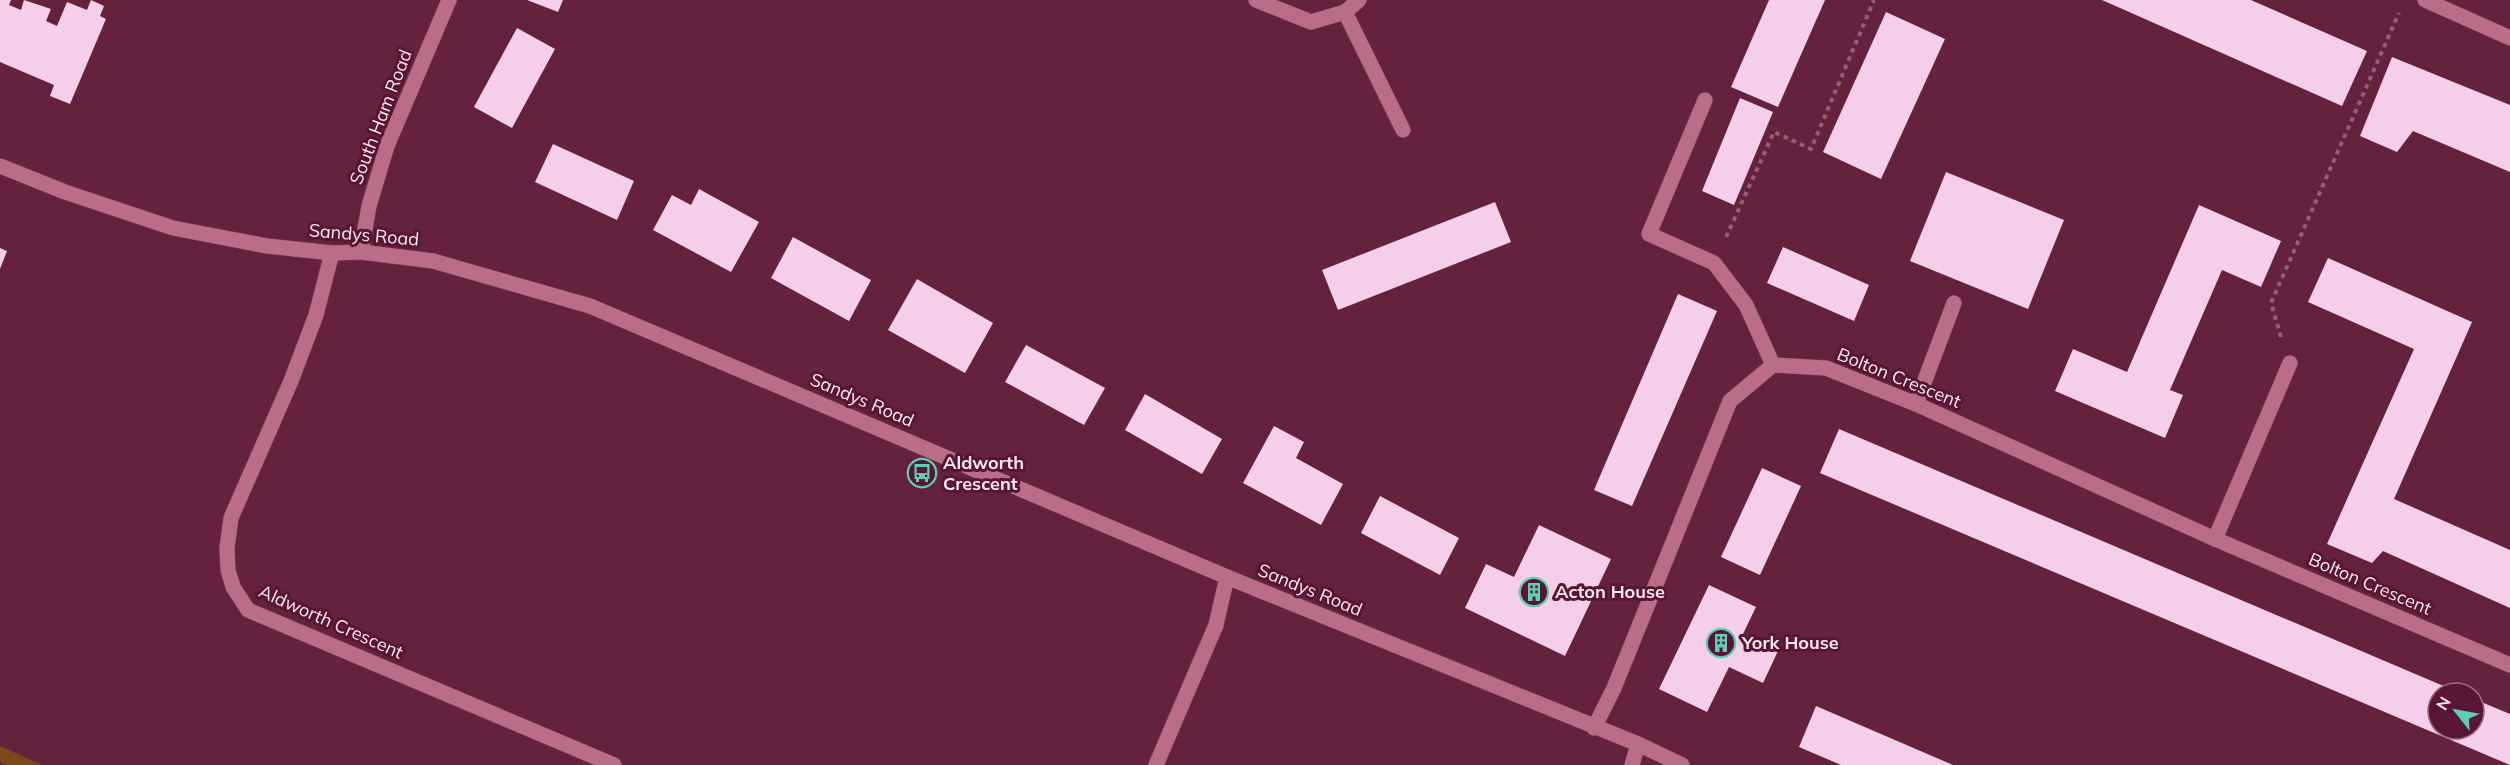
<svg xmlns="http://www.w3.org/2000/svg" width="2510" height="765" viewBox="0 0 2510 765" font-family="Mulish,sans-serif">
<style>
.green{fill:#7d4819}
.building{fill:#f5cee9}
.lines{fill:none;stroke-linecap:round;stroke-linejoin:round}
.lane-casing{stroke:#79435d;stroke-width:16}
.street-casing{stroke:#79435d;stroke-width:16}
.path{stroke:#936074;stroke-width:4;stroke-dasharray:4.5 4.5;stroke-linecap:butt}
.lane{stroke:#b96d87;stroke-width:15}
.street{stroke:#b96d87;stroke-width:15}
.labels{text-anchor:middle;stroke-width:6;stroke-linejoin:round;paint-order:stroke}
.street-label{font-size:18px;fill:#fbe9ee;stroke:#581633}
.poi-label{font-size:18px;font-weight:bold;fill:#fbe9ee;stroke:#581633;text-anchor:start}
</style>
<rect width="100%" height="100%" fill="#64223d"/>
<!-- green -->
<path class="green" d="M0 746 42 765H5L0 761Z"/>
<!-- building -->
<g class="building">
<path d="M0 0H11L9 5 21 10 24 0 51 9 46 21 57 26 67 2 87 10 91 0 104 6 100 16 106 19 70 104 50 96 54 85 0 62Z"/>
<path d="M527 0H563L558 12Z"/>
<path d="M1769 0H1825L1778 107 1731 87Z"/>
<path d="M2102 0H2251L2367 51 2342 106Z"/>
<path d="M1886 12 1945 39 1881 179 1823 152Z"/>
<path d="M517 28 555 49 512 128 474 107Z"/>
<path d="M2392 57 2510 105V172L2413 131 2397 152 2360 136Z"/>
<path d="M1740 98 1773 112 1734 205 1702 191Z"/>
<path d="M553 144 634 181 617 220 535 182Z"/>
<path d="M1946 172 2064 220 2028 309 1910 261Z"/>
<path d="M699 189 759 222 731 272 653 230 672 195 691 205Z"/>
<path d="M1495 202 1511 242 1338 310 1322 270Z"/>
<path d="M2199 205 2281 241 2261 287 2222 270 2170 390 2183 395 2165 438 2055 391 2073 349 2127 372Z"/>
<path d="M793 237 871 280 849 321 771 278Z"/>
<path d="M1783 247 1869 285 1854 321 1767 283Z"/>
<path d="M0 248 7 251 0 269Z"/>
<path d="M2328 258 2472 322 2394 499 2510 550V608L2383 551 2372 563 2327 544 2414 349 2308 302Z"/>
<path d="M917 279 993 323 965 373 888 330Z"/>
<path d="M1678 294 1717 311 1632 506 1594 490Z"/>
<path d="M1026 345 1105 388 1084 425 1005 382Z"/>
<path d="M1145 394 1222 439 1202 474 1125 430Z"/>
<path d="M1274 426 1304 442 1296 458 1343 484 1321 525 1243 483Z"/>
<path d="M1839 429 2460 693H2438V729H2474V699L2510 714V765L1820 473Z"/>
<path d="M1762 468 1801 486 1760 575 1721 557Z"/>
<path d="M1380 496 1459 538 1440 575 1361 533Z"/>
<path d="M1539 525 1611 559 1565 656 1465 608 1486 564 1514 577Z"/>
<path d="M1709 585 1756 607 1743 634 1778 651 1763 683 1729 667 1707 712 1659 689Z"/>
<path d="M1816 706 1953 765H1841L1799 747Z"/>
</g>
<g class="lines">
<!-- lane casing -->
<g class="lane-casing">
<g id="lane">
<path d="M1705 100 1649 234 1714 263 1746 305 1773 365"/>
<path d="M1916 404 1954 303"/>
</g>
</g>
<!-- street casing -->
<g class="street-casing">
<g id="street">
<path d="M1256 0 1311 22 1345 12 1359 0"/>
<path d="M2425 0 2510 38"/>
<path d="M1345 12 1403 130"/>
<path d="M0 166 65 192 173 228 267 246 332 253 361 252 433 261 590 306 1227 577 1638 744 1682 765"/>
<path d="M361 252 369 206 387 146 449 0"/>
<path d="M332 253 316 315 291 381 231 518 227 548 228 570 233 587 248 610 614 765"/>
<path d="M2215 539 2290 363"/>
<path d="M1594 728 1614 688 1730 401 1773 365 1826 368 1916 404 2215 539 2510 665"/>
<path d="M1156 765 1216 625 1227 577"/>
<path d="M1632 765 1638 744"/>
</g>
</g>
<!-- path -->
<g class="path">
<path d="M1726 237 1774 132 1811 149 1874 0"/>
<path d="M2281 337 2271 303 2399 13"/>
</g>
<!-- lane -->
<use href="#lane" class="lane"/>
<!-- street -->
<use href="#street" class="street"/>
</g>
<!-- icons -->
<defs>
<g id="bus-ring" transform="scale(1.5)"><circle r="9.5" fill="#581633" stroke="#5eceb7" stroke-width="1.5"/><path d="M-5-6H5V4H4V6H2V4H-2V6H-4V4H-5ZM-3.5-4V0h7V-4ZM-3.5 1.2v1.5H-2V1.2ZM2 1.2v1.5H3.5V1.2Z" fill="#5eceb7"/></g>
<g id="building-ring" transform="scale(1.5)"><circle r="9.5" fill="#581633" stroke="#5eceb7" stroke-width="1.5"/><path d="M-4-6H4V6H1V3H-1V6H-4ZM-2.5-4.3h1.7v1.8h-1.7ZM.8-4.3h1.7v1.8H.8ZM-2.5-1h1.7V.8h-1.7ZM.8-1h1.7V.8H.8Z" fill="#5eceb7"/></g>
</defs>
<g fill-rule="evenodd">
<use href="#bus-ring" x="922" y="473"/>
<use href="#building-ring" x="1534" y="592"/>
<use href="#building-ring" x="1721" y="643"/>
</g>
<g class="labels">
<!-- street labels -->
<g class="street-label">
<text transform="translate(381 117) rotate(-69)" y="6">South Ham Road</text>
<text transform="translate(364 235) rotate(5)" y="6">Sandys Road</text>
<text transform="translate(1899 378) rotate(22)" y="6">Bolton Crescent</text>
<text transform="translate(862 400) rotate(23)" y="6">Sandys Road</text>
<text transform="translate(2370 584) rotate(23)" y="6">Bolton Crescent</text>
<text transform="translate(1310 590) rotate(22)" y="6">Sandys Road</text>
<text transform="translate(331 622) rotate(24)" y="6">Aldworth Crescent</text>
</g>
<!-- poi labels -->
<g class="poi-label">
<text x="943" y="469">Aldworth<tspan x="943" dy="21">Crescent</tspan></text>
<text x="1555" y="598">Acton House</text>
<text x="1742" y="649">York House</text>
</g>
</g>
<!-- north arrow -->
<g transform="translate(2456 711) rotate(301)"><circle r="28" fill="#581633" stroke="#996a7e" stroke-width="1.5"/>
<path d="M0-4.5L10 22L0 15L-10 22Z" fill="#5eceb7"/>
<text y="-9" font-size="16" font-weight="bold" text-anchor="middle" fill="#fbe9ee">N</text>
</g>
</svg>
